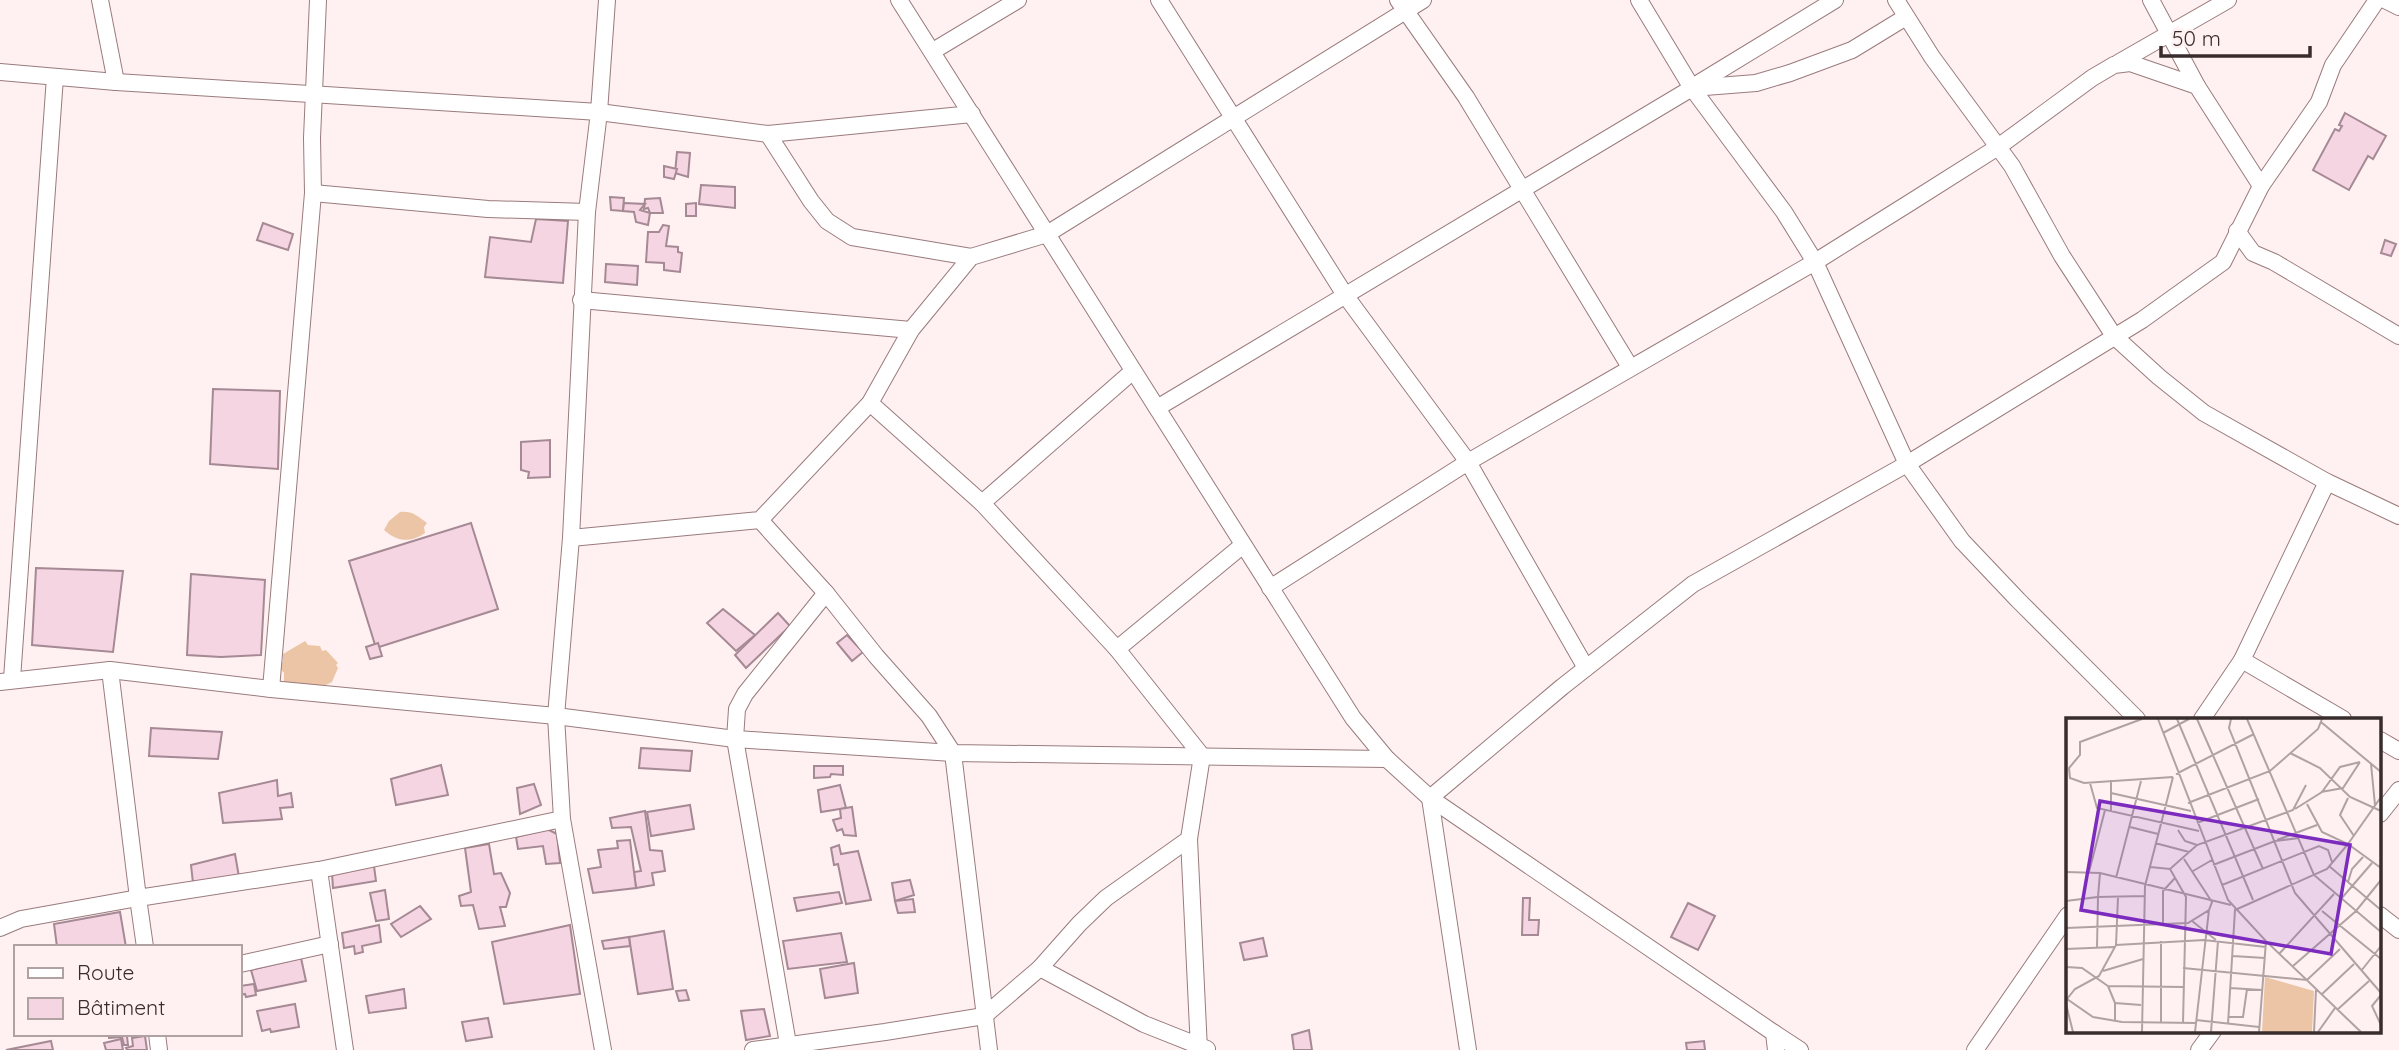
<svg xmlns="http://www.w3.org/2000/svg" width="2399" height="1050" viewBox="0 0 2399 1050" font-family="Quicksand,sans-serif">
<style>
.green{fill:#ecc5a6}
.building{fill:#f5d5e1;stroke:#a58994;stroke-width:2}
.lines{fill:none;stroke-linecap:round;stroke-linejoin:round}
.minor-casing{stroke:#9a7b7d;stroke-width:18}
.minor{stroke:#fff;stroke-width:16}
.inset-road{fill:none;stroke:#b0a2a3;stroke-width:2}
.view{fill:#7b2cbf;fill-opacity:0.15;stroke:#7b2cbf;stroke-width:3.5}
.inset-edge{fill:none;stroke:#392c2d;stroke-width:3.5}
</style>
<rect width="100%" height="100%" fill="#fff1f1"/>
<!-- green -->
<g class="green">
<path d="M400 512C413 511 417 516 427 523L424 527 425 533C411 543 397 542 384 530L389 521Z"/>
<path d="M305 641 308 645 320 646 322 651 326 650 338 663 336 665 338 668 332 682 326 685V689L284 686V673L279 667 283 661V654Z"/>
</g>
<!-- building -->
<g class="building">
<path d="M2345 113 2386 136 2373 159 2368 156 2349 190 2313 170 2335 129 2339 131 2342 126 2339 125Z"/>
<path d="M677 152 690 153 688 177 675 173Z"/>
<path d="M664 166 677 169 674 179 664 177Z"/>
<path d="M701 185 735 187V208L699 204Z"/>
<path d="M610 197 624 198 623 211 611 210Z"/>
<path d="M660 198 663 213H650L648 208 644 209 645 199Z"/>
<path d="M624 203 645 204 640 210 650 213 648 225 636 222 634 212 623 211Z"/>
<path d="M696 203V216H686V204Z"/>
<path d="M536 219 568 221 563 283 485 277 490 237 531 242Z"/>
<path d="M263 223 293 234 288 250 257 240Z"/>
<path d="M663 225 669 226 666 246 678 247V252L682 253 680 272 664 270V263L646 262 648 232H659Z"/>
<path d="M2385 240 2396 244 2391 256 2381 253Z"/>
<path d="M606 264 638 266 637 285 605 282Z"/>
<path d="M213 389 280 391 278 469 210 464Z"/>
<path d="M550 440V477L528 478 529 472 521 470V442Z"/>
<path d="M471 523 498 609 376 648 349 561Z"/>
<path d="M36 568 123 571 113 652 32 645Z"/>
<path d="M191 574 265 580 261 655 221 657 187 655Z"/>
<path d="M723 609 755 635 736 651 707 623Z"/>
<path d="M778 613 790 626 746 668 735 655Z"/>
<path d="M847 635 863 652 852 661 837 643Z"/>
<path d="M378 643 382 656 370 659 366 647Z"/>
<path d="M151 728 222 732 218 759 149 756Z"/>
<path d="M641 748 692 751 690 771 639 768Z"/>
<path d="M441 765 448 795 396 805 391 779Z"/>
<path d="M814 766H843V775L831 774 830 777 814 778Z"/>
<path d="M277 780 278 796 291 793 293 807 280 808 282 819 223 823 219 793Z"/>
<path d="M534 784 541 805 520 814 517 788Z"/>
<path d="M840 785 846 808 821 812 818 790Z"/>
<path d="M690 805 694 829 651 836 647 812Z"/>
<path d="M852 807 856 836 844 835 842 829 837 831 833 820 841 818 840 809Z"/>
<path d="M645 811 650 850 662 851 665 871 652 873 654 885 636 888 634 872 641 871 631 827 612 828 610 818Z"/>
<path d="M547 829 557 834 560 863 546 864 543 846 518 849 516 837Z"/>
<path d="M630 840 636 888 593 893 588 869 601 867 598 850 618 848 617 841Z"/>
<path d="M489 844 494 874 501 873 510 893 506 907H500L505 926 479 929 473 905 461 906 459 896 471 892 465 848Z"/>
<path d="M839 845 841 854 858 851 871 900 846 904 838 864 834 865 831 848Z"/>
<path d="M235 854 239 877 193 883 191 865Z"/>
<path d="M374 866 376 881 333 888 332 873Z"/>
<path d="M910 880 914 895 895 901 892 883Z"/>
<path d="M385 890 389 919 376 921 370 893Z"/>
<path d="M839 892 842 903 797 911 794 898Z"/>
<path d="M1523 898H1530L1529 920H1539L1538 935H1522Z"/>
<path d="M913 899 915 912 898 913 895 901Z"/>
<path d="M1688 903 1715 916 1698 950 1671 937Z"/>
<path d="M420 906 431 919 401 937 391 924Z"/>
<path d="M120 912 126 947H57L54 924Z"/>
<path d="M379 925 381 942 362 946 363 952 355 954 354 946 344 948 342 933Z"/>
<path d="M570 925 580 994 504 1004 492 942Z"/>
<path d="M664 931 673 989 638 994 629 937Z"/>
<path d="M841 933 847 962 788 969 783 941Z"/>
<path d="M629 937 630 946 604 949 602 941Z"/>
<path d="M1263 938 1267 956 1244 960 1240 943Z"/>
<path d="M301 958 306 981 257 991 251 970Z"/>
<path d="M854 963 858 993 825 998 820 969Z"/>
<path d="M254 984 256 995 246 997 245 994 240 995V986Z"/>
<path d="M404 989 406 1008 369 1013 366 996Z"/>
<path d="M686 990 689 1000 679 1001 676 991Z"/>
<path d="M295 1004 299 1027 271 1032 270 1029 262 1031 257 1011Z"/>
<path d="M764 1009 770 1036 746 1040 741 1011Z"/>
<path d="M488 1018 492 1037 466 1041 462 1022Z"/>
<path d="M1309 1030 1312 1050H1294L1292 1035Z"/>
<path d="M109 1034H138L127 1036 128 1045H124L122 1037 109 1038Z"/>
<path d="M145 1036 147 1050H127L126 1048 133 1046 132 1038Z"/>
<path d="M121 1039 123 1050H106L104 1043Z"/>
<path d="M51 1041 53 1050H6Z"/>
<path d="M1704 1041 1705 1050H1687L1686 1043Z"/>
</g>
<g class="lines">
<!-- minor casing -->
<g class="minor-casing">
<g id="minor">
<path d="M100 0 116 82"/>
<path d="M899 0 1353 718 1387 759 1430 798 1774 1033 1776 1050"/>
<path d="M1159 0 1345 295 1468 462 1586 668"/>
<path d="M1398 0 1466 97 1630 367"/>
<path d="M1639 0 1692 88 1784 212 1815 262 1907 464 1962 541 2018 600 2137 719"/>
<path d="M1896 0 1932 57 2012 166 2062 256 2114 336 2159 377 2204 413 2327 482 2399 516"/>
<path d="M2151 0 2197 86"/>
<path d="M2385 0 2399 7"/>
<path d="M933 51 1018 0"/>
<path d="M2118 63 2228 0"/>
<path d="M0 72 116 82 599 112 768 134 972 114"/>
<path d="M1694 86 1835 0"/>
<path d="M768 134 811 201 827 221 852 237 971 257"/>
<path d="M313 193 488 209 587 212"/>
<path d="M2237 231 2253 253 2274 262 2399 336"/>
<path d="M581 300 911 330"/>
<path d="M1157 408 1692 88 1756 83 1790 73 1852 50 1906 17"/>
<path d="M982 503 1133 371"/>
<path d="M760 520 826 593 876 656 929 716 953 753 989 1050"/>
<path d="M571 538 760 520 870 403 911 330 971 257 1047 234 1423 0"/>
<path d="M1270 588 1468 462 1815 262 1911 202 1998 147 2092 78 2114 65 2130 63 2197 86 2261 186"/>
<path d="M1117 649 1243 545"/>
<path d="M2242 660 2343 719"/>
<path d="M110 670 138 898 319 870 562 819"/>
<path d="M12 679 55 77"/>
<path d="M0 682 110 670 271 689 556 716 735 739 953 753 1387 759"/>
<path d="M271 689 313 193 312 138 318 0"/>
<path d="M2202 719 2242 660 2327 482"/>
<path d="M2380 740 2399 751"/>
<path d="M2380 814 2399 790"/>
<path d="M1189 839 1199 1050"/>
<path d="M319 870 345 1050"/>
<path d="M2380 915 2399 930"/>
<path d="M0 928 21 919 138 898 145 947"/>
<path d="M240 964 330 944"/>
<path d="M1040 968 1144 1024 1207 1049"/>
<path d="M1774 1033 1800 1050"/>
<path d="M157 1034 159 1050"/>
<path d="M788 1044 735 739 737 709 745 694 826 593"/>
<path d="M603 1050 562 819 556 716 571 538 587 212 599 112 607 0"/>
<path d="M753 1050 885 1032 984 1016 1040 968 1079 924 1106 898 1189 839 1202 756 1117 649 982 503 870 403"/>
<path d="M1468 1050 1430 798 1562 687 1693 584 1907 464 2142 320 2223 262 2261 186 2319 102 2333 65 2377 0"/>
<path d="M1975 1050 2068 915"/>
<path d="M2199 1050 2213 1031"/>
</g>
</g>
<!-- minor -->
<use href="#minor" class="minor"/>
</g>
<!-- overview -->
<g transform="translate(2066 718)">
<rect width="315" height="315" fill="#fff1f1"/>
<path d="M199 259 248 273 246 314H196Z" fill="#ecc5a6"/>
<path class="inset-road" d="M76 1 14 24V37L3 50 4 60 18 65 107 59M92 1 162 182 200 223 193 314M111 1 187 182M131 1 197 151M165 1 163 10 229 175 315 275M181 1 248 157 315 214M255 4 315 54M97 15 123 1M224 35 254 50 284 79 315 93M305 46 309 87M110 56 188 16M45 62V94M24 65 31 90 133 113M255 74 277 70 294 44M45 75 125 93M315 79 282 126 315 150M282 80 274 97 288 118M122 85 204 53 252 11 256 1M229 91 256 74 274 49 294 44M131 105 193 81M64 109 92 116M112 112 119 123 131 127M211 122 251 107M89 125 123 134M147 147 209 123 233 120M263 148 315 192M84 149 104 151 131 127 227 92 240 67M104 151 120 179 117 305M127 153 146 142M0 154 34 155 165 187M23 154 39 92M34 155 32 179 78 178M50 160 75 63M282 164 286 151 297 139M156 167 253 128 262 132 266 144M275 181 306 145M0 183 32 179 31 229M256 193 315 241M126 203 150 222M97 206V173L109 160M0 210 122 205 143 192 146 184 118 141M201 224 295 314M50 227 138 222 200 229M0 231 48 229M213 236 268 176M167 238 199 240M227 248 290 193 315 162M0 249 16 250 42 268 117 269M117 250 241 262 274 231M37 253 77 241M295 253 315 228M42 268 49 285V302M164 270 196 272M255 277 288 246M315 277 306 288 315 307M1 281 27 299 56 304 130 305M1 281 9 271 33 258 50 227 52 179M49 285 75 287M0 286 7 314M271 292 303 263M162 299H177L181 271M130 302 193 309M95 305V223M162 306 169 192 261 151 282 126 256 114 241 86M76 314 79 168 107 59M129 314 143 192M145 314 152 223M248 314 250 272M252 314 269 290"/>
<path class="view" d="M34 83 284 127 265 236 15 192Z"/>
<rect width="315" height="315" class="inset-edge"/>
</g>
<!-- legend -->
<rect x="14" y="945" width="228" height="91" fill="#fff1f1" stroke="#b0a2a3" stroke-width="2"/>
<rect x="28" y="968" width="35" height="10" fill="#ffffff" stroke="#b0a2a3" stroke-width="2"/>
<text x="77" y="980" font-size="21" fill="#392c2d">Route</text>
<rect x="28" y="998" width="35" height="21" fill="#f5d5e1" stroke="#b0a2a3" stroke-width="2"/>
<text x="77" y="1015" font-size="21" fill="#392c2d">Bâtiment</text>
<!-- scale -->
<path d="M2161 46v10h149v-10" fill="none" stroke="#392c2d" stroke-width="3.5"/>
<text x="2172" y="46" font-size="21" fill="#392c2d" stroke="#fff1f1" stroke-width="5" paint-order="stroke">50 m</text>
</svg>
